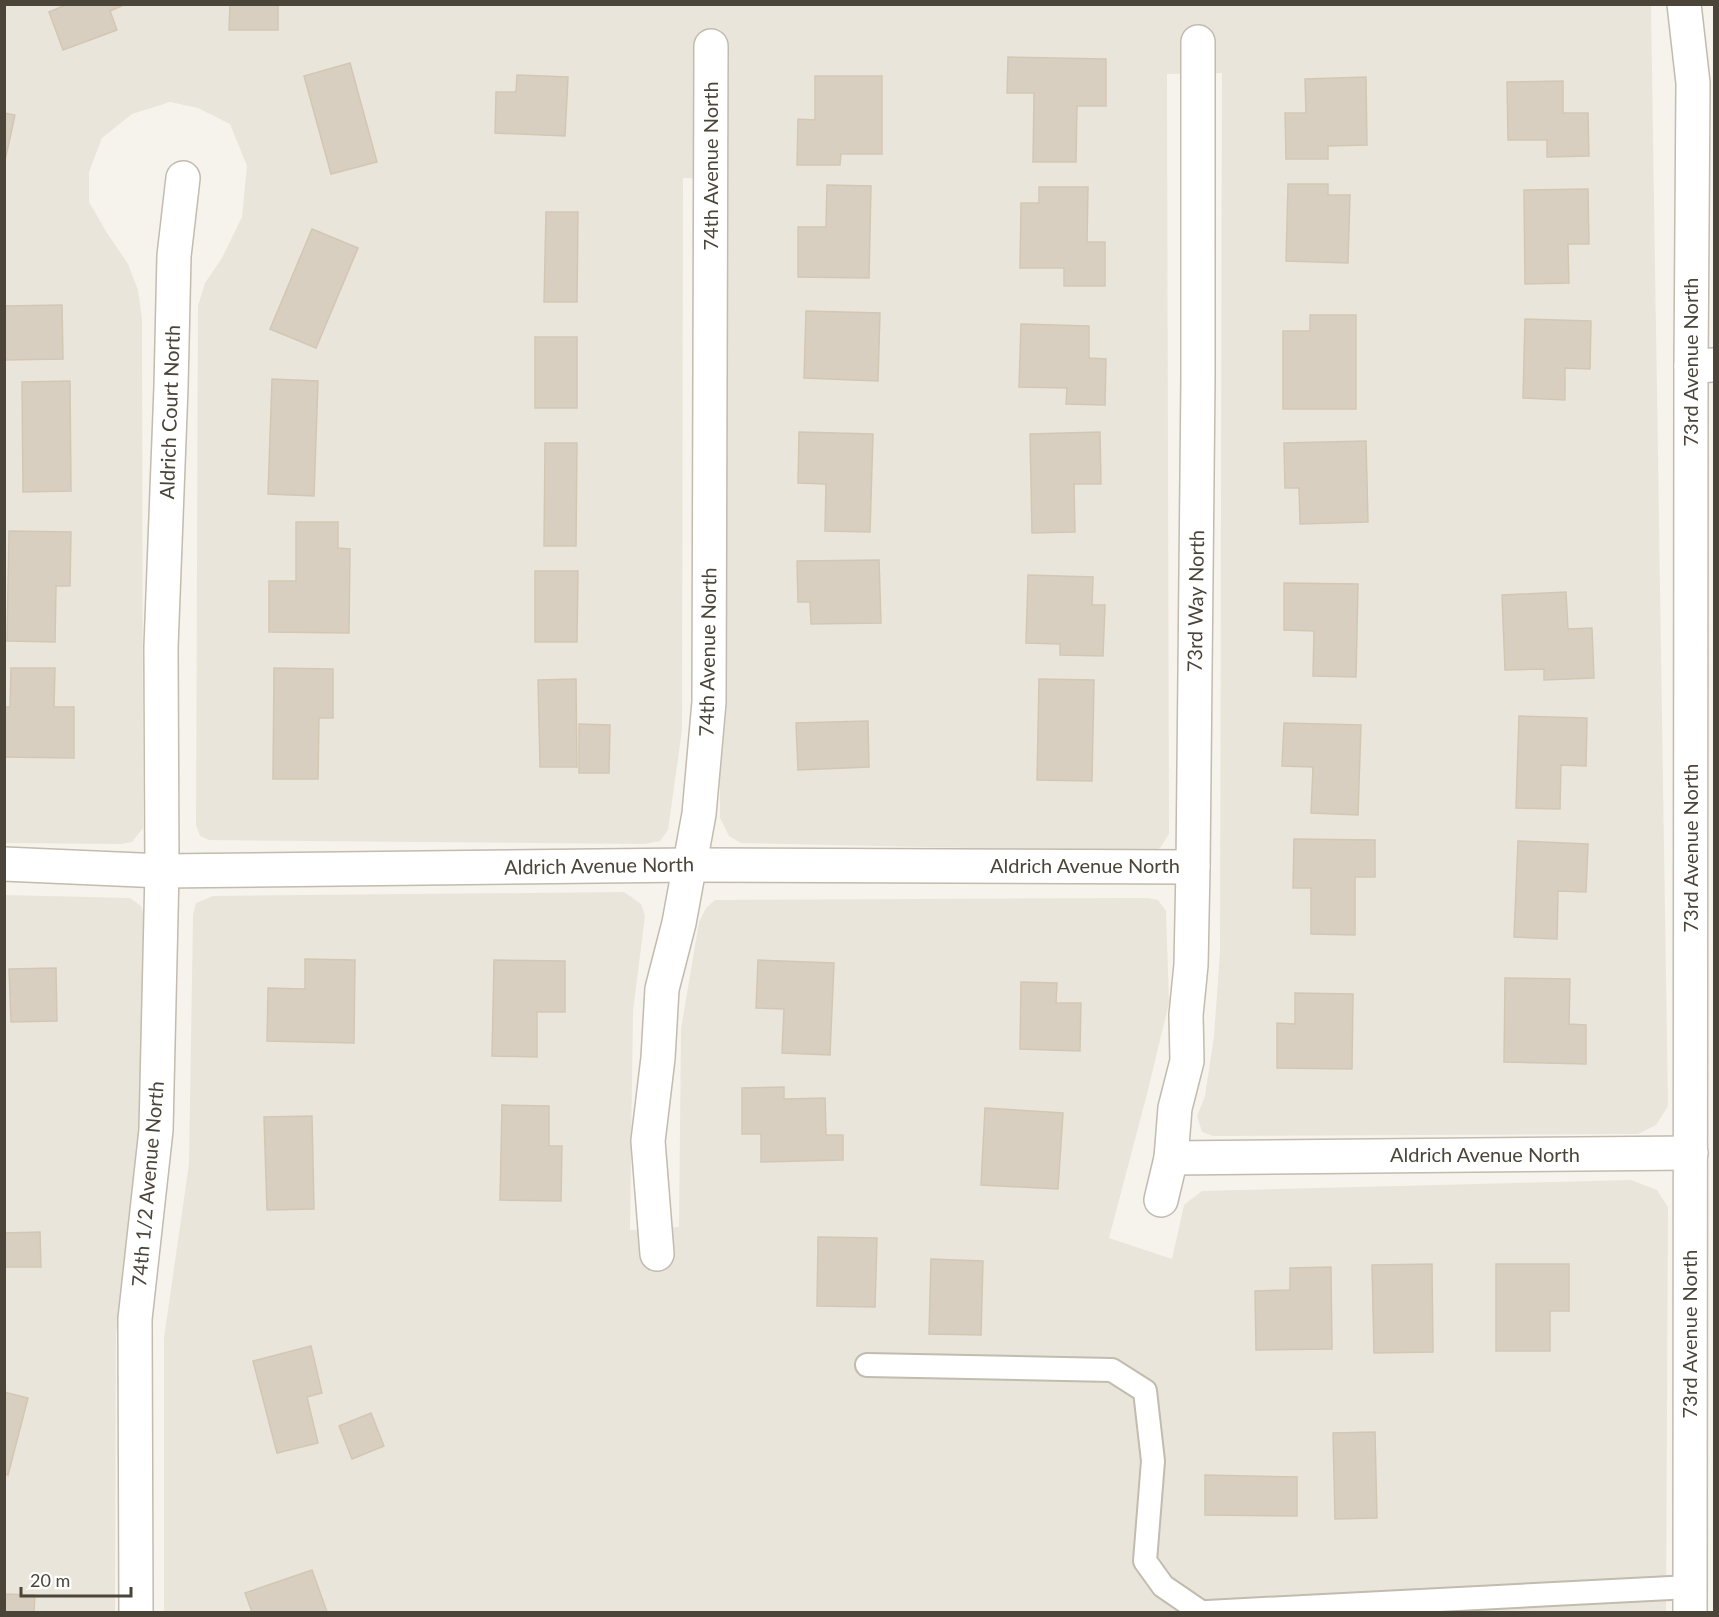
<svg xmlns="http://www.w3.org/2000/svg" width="1719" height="1617" viewBox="0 0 1719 1617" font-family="Lato,sans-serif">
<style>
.residential{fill:#eae5da}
.building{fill:#d8cfc1;stroke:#d3c7b4;stroke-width:1.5}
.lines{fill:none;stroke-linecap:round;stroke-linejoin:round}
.service-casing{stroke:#c2bbae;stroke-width:26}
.minor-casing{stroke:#c2bbae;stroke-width:36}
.tertiary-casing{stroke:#c2bbae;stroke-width:36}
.service{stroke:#fff;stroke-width:22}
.minor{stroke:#fff;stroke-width:33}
.tertiary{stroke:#fff;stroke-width:33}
.labels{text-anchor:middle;stroke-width:4.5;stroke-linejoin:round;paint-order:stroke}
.street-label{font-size:20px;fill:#4b4439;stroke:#fff}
</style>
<rect width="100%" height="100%" fill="#f6f3ec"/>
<!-- residential -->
<g class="residential">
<path d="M5 5H1651L1668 1106 1656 1125 1638 1134 1213 1136 1202 1132 1197 1116 1205 1096 1214 1036 1220 952 1222 73 1167 74 1169 834 1160 848 1150 852 741 843 729 836 720 818 719 179 683 178 682 730 668 830 660 841 645 844 209 840 200 836 196 825 198 306 205 283 222 258 242 217 247 166 230 124 198 108 170 102 132 114 102 138 89 172V202L107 233 128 264 138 290 142 318 143 828 132 842 121 844 5 843Z"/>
<path d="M624 892 641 904 645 916 633 1011 630 1230 679 1227 681 1029 699 922 706 908 715 900 1148 898 1158 900 1166 911 1169 1003 1147 1094 1109 1238 1172 1259 1184 1205 1202 1191 1631 1180 1657 1190 1668 1207 1666 1612H164V1338L189 1164 193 915 196 903 213 896Z"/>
<path d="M5 895 130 898 141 906 146 919 139 1175 116 1334 115 1612H5Z"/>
</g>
<!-- building -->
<g class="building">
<path d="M68 4H126L110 11 117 30 63 50 49 12Z"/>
<path d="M230 4H278V30H229Z"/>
<path d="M1008 57 1106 59V106H1077L1076 162H1033L1034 93H1007Z"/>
<path d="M350 63 377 162 331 174 304 76Z"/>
<path d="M517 75 568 77 565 136 495 133 496 92H516Z"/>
<path d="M815 76H882V154H841L840 165H797L798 119 815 120Z"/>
<path d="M1366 77 1367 145 1328 146V159H1286L1285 113H1306L1305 79Z"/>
<path d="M1563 81V113H1588L1589 156 1547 157V140H1508L1507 82Z"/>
<path d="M4 113 15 115 4 165Z"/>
<path d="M1288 184H1328V195H1350L1348 263 1286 261Z"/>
<path d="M827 185 871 186 869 278 798 277V227H826Z"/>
<path d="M1039 187H1088L1087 242H1105V286H1064V268H1020L1021 203H1039Z"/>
<path d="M1588 189 1589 244H1568L1569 283 1525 284 1524 190Z"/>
<path d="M546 212H578L577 302H544Z"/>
<path d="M312 229 358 248 316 348 270 329Z"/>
<path d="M62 305 63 359 4 360V306Z"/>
<path d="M806 311 880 313 878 381 804 378Z"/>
<path d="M1310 315H1356V409H1283V331H1310Z"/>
<path d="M1525 319 1591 321 1590 369 1565 368V400L1523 398Z"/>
<path d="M1021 324 1089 326V358L1106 359 1105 405 1066 404 1067 388 1019 387Z"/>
<rect x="535" y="337" width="42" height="71"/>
<path d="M272 379 318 381 314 496 268 494Z"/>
<path d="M70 381 71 491 23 492 22 382Z"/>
<path d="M799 432 873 434 870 532 825 531 826 484 798 483Z"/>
<path d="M1100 432 1101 484H1074L1075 532 1032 533 1030 434Z"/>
<path d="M1366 441 1368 522 1300 524 1299 488H1285L1284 443Z"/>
<path d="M545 443H577L576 546H544Z"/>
<path d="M296 522H338V548L350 549 349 633 269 632V581H296Z"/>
<path d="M9 531 71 532 70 586H56L55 642 7 641Z"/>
<path d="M879 560 881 623 811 624 810 602H798L797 561Z"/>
<path d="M535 571H578L577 642H535Z"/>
<path d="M1028 575 1093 577 1092 605H1105L1103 656 1060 655V644L1026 643Z"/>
<path d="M1284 583 1358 584 1356 677 1313 676 1314 631 1284 630Z"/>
<path d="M1566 592 1568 629 1592 628 1594 678 1544 680V669L1505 670 1502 595Z"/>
<path d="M11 668H55L54 707H74V758L4 757V707H10Z"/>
<path d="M274 668 333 669V718H319L318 779H273Z"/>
<path d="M576 679 577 767H540L538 680Z"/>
<path d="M1039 679 1094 680 1092 781 1037 780Z"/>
<path d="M1519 716 1587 718 1586 766 1561 765 1560 809 1516 808Z"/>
<path d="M868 721 869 767 798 770 796 723Z"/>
<path d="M1284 723 1361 725 1358 815 1311 813 1313 767 1282 766Z"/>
<path d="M579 724 610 725 609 773H579Z"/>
<path d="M1294 839 1375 840V877H1355V935L1311 934V888H1293Z"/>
<path d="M1518 841 1588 844 1586 892 1558 891 1557 939 1514 937Z"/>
<path d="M305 959 355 960 354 1043 267 1041 268 988 305 989Z"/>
<path d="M494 960 565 961V1012H537V1057L492 1056Z"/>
<path d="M758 960 834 963 830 1055 782 1053 784 1009 756 1008Z"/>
<path d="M56 968 57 1021 11 1022 9 969Z"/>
<path d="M1505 978 1570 979 1569 1024 1586 1025V1064L1504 1062Z"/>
<path d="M1021 982 1057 983 1056 1003H1081L1080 1051 1020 1049Z"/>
<path d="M1295 993 1353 994 1352 1069 1277 1068V1023L1295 1024Z"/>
<path d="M784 1087V1099L825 1098 826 1135H843V1160L761 1162V1134H742V1088Z"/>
<path d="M502 1105 549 1106V1146H562L561 1201 500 1200Z"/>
<path d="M985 1108 1063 1113 1058 1189 981 1185Z"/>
<path d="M312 1116 314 1209 267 1210 264 1117Z"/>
<path d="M40 1232 41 1267H4V1233Z"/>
<path d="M818 1237 877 1238 875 1307 817 1306Z"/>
<path d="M931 1259 983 1261 981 1335 929 1334Z"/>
<path d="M1432 1264 1433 1352 1374 1353 1372 1265Z"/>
<path d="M1496 1264H1569V1311H1550V1351H1496Z"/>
<path d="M1331 1267 1332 1349 1256 1350 1255 1291 1290 1290V1268Z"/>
<path d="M311 1346 322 1393 307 1397 318 1443 277 1453 253 1361Z"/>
<path d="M4 1392 28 1398 8 1475 4 1474Z"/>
<path d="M371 1413 384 1446 352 1459 339 1426Z"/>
<path d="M1375 1432 1377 1518 1335 1519 1333 1433Z"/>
<path d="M1205 1475 1297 1477V1516L1205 1515Z"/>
<path d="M312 1570 327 1612H252L245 1593Z"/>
<path d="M4 1594 35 1595 34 1612H4Z"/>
</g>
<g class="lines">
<!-- service casing -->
<g class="service-casing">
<g id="service">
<path d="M867 1365 1112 1370 1145 1391 1153 1461 1145 1561 1163 1586 1201 1612"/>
<path d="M1207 1612 1690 1587"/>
</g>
</g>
<!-- minor casing -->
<g class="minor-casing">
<g id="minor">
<path d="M1691 366 1714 365"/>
<path d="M4 864 162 871 690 865 1193 867"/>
<path d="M1171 1158 1691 1153"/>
<path d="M1161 1200 1171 1158 1175 1108 1187 1061 1186 1015 1191 965 1193 867 1198 379V42"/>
<path d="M657 1254 648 1141 658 1058 662 989 679 923 699 814 709 702 711 46"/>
<path d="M136 1612 135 1319 156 1130 162 871 161 647 171 387 174 256 183 178"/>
</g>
</g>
<!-- tertiary casing -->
<g class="tertiary-casing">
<path id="tertiary" d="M1684 4 1693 83 1691 366 1690 1612"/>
</g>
<!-- service -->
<use href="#service" class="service"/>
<!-- minor -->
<use href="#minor" class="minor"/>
<!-- tertiary -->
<use href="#tertiary" class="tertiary"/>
</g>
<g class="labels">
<!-- street labels -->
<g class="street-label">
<text transform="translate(711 166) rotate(-90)" y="7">74th Avenue North</text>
<text transform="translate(1691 362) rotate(-90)" y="7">73rd Avenue North</text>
<text transform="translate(170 412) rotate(-88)" y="7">Aldrich Court North</text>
<text transform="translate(1196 601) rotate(-89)" y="7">73rd Way North</text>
<text transform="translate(708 652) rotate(-89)" y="7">74th Avenue North</text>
<text transform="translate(1691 848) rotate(-90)" y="7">73rd Avenue North</text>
<text transform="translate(599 866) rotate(-1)" y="7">Aldrich Avenue North</text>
<text x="1085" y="873">Aldrich Avenue North</text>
<text x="1485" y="1162">Aldrich Avenue North</text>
<text transform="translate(148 1184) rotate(-85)" y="7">74th 1/2 Avenue North</text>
<text transform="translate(1690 1334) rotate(-90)" y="7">73rd Avenue North</text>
</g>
</g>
<!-- border -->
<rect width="1719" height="1617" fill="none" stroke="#4b4439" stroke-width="12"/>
<!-- scale -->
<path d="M21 1587v9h110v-9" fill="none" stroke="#4b4439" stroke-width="3"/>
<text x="30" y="1587" font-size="18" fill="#4b4439" stroke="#ffffff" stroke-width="4.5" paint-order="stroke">20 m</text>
</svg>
